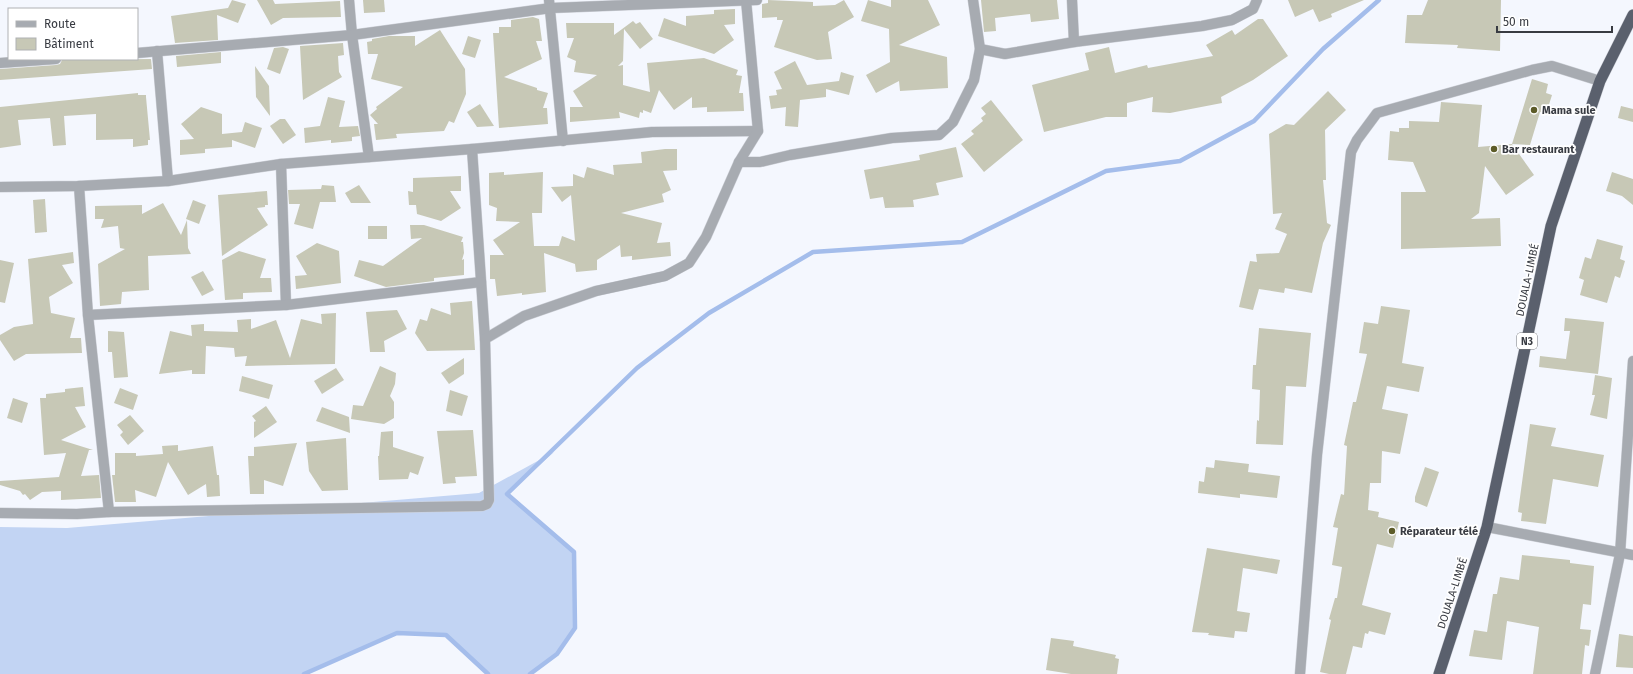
<svg xmlns="http://www.w3.org/2000/svg" width="1633" height="674" viewBox="0 0 1633 674" font-family="'Fira Sans',sans-serif">
<style>
.grass{fill:#c2d4f3}
.lines{fill:none;stroke-linecap:round;stroke-linejoin:round}
.stream{stroke:#a4bdeb;stroke-width:4.5}
.building{fill:#c7c8b6}
.minor-casing{stroke:#ced1d8;stroke-width:11}
.trunk-casing{stroke:#ced1d8;stroke-width:12}
.minor{stroke:#a7abb1;stroke-width:10}
.trunk{stroke:#5a606d;stroke-width:11}
.poi-dot{fill:#5c5b28;stroke:#fff;stroke-width:1.5}
.labels{text-anchor:middle;stroke-width:3.5;stroke-linejoin:round;paint-order:stroke}
.shield{fill:#fff;stroke:#74767b;stroke-width:1}
.shield-label{font-size:10px;font-weight:bold;fill:#383b42}
.poi-label{font-size:11px;font-weight:bold;fill:#383b42;stroke:#fff;text-anchor:start}
.street-label{font-size:11px;fill:#383b42;stroke:#fff}
</style>
<rect width="100%" height="100%" fill="#f4f7fe"/>
<!-- grass -->
<path class="grass" d="M554 452 507 494 574 552 575 628 557 654 530 674H488L446 635 397 633 304 674H0V527L67 528 479 493Z"/>
<g class="lines">
<!-- stream -->
<g class="stream">
<path d="M304 674 397 633 446 635 488 674"/>
<path d="M530 674 557 654 575 628 574 552 507 494 637 368 709 313 813 252 962 242 1106 171 1180 161 1254 121 1323 49 1379 0"/>
</g>
</g>
<!-- building -->
<g class="building">
<path d="M232 0 246 4 238 23 217 15 218 40 175 43 171 16 228 8Z"/>
<path d="M257 0H273L275 4 340 1 341 17 283 18 271 25Z"/>
<path d="M363 0H384L385 12 364 13Z"/>
<path d="M768 0 813 2V6L835 5 844 0 854 17 828 32 832 59 817 60 774 47 783 20H777V17L762 18V4L768 3Z"/>
<path d="M868 0 891 7V0H928L940 25 899 45 947 57 948 88 900 91 899 81 876 93 866 75 890 62 889 29 861 21Z"/>
<path d="M981 0H1057L1059 19 1031 22 1030 14 995 18 996 31 984 32Z"/>
<path d="M1288 0H1364L1331 14 1332 17 1319 22 1313 9 1295 17Z"/>
<path d="M1428 0H1501L1500 51 1457 48 1458 45 1405 43 1407 15H1422Z"/>
<path d="M735 9V24L724 25 734 40 714 54 658 36 664 18 686 26V16L714 14V10Z"/>
<path d="M533 17 539 19 542 41H536L542 59 504 77 537 88V90L548 93 543 108H547L548 124 499 128 493 33H499V27H511V20Z"/>
<path d="M1258 19H1263L1288 56 1253 80 1221 97 1222 103 1170 113 1152 112 1153 97 1127 103V117H1106L1044 132 1032 85 1089 70 1085 53 1109 47 1115 73 1147 65 1148 68 1213 56 1206 45 1232 30 1235 35Z"/>
<path d="M633 21 636 24 640 22 653 39 640 49 624 29 623 61 618 66 623 65V85L650 92 647 63 704 58 738 70 736 75 742 76 739 93H743L744 111 707 112V107L692 108V97L674 110 659 90 651 113 643 110V113L640 112 639 118 619 112 620 118 570 122V107H583L573 91 597 75 574 72 576 61 567 57 574 38H567L566 23H614V35Z"/>
<path d="M440 30 465 69 466 94 454 123 449 121 444 131 396 134 397 138 376 140 374 124H378L370 115 377 109 376 107 403 87 371 79 378 54H368L367 42 372 41V39L389 36H415V46Z"/>
<path d="M468 36 481 40 475 58 462 54Z"/>
<path d="M343 43 344 55 338 56 339 72 342 77 303 100 300 46Z"/>
<path d="M283 47 289 49 280 74 267 69 274 48Z"/>
<path d="M221 52V63L177 67 176 56Z"/>
<path d="M151 59 152 69 0 80V69L56 65 60 64 62 60Z"/>
<path d="M795 61 807 85 839 81 841 72 854 76 849 95 826 89V97L800 100 798 127 785 126 786 107 771 109 769 96 777 95 776 90 782 89 774 72Z"/>
<path d="M255 66 269 86 270 116 256 97Z"/>
<path d="M1532 79 1548 84 1546 93 1552 95 1546 114 1540 112 1530 145 1512 144 1534 175 1506 195 1485 166 1479 213 1471 219 1500 218 1501 246 1401 249V192H1426L1413 162 1388 160 1390 131 1399 132V128H1409V121L1439 122 1441 102 1482 105 1478 147 1512 144Z"/>
<path d="M1328 91 1346 110 1325 130 1326 180H1323L1327 223 1331 225 1323 243 1312 293 1285 288 1284 293 1259 289 1253 310 1239 307 1250 261 1257 262 1256 254 1279 253 1287 234 1275 229 1282 213 1273 214 1269 134 1286 124 1294 125Z"/>
<path d="M138 93V95H146V97L150 140H148V145L133 147V139L96 140V114L64 116 66 145 53 146 50 118 18 120 21 145 0 148V107Z"/>
<path d="M328 97 345 101 339 127 358 126 360 136 352 137V141L331 143V140L305 143 304 128 320 126Z"/>
<path d="M991 100 1023 140 984 172 961 144 974 134 971 131 983 121 981 118 986 114 981 108Z"/>
<path d="M480 104 494 126 477 127 467 112Z"/>
<path d="M1621 106 1633 109V122L1618 118Z"/>
<path d="M201 107 222 114V134L242 132 245 122 262 128 255 148 232 140V147L205 149V153L180 155V140L194 139 181 124Z"/>
<path d="M280 119H285L296 135 283 144 270 126Z"/>
<path d="M956 147 963 177 936 183 939 195 913 200 914 207 885 208 883 197 870 199 864 170 920 160 919 155Z"/>
<path d="M665 149H677V170L663 171 671 190 662 194 664 202 621 213 662 223 657 243 670 242 671 256 632 260V256L621 257 620 245 597 260V270L576 272 575 264 544 253 546 292 522 295V293L497 296 495 279H490V255H504L493 240 520 222 496 221 497 208 489 205V173L504 172V175L543 172 542 213H532L534 246H559L562 236 575 241 571 195 562 202 551 187 573 186V174L584 178 587 167 614 175 613 165 642 163 641 152Z"/>
<path d="M1612 172 1633 179V205L1622 196 1606 191Z"/>
<path d="M461 176V191H450L461 208 441 221 417 214 416 205H409L408 191 413 192V178Z"/>
<path d="M322 185 334 186 336 202H320L313 229 294 224 300 204H289L288 190 321 189Z"/>
<path d="M359 185 371 203H351L345 193Z"/>
<path d="M267 191 268 205H265V207L257 208 268 225 222 256 218 195Z"/>
<path d="M45 199 47 232 35 233 33 200Z"/>
<path d="M193 200 206 205 199 224 186 219Z"/>
<path d="M163 203 181 235 187 220 188 248 191 254 148 256 149 290 122 292 121 304 100 306 98 264 125 249 120 248 118 226 101 228 104 219H95V206L142 205V214Z"/>
<path d="M410 225H424L463 237 461 242H463L464 253 462 260 464 259V275L434 278V281L386 287 354 276 359 260 383 266 422 238 411 239Z"/>
<rect x="368" y="226" width="19" height="13"/>
<path d="M1597 239 1623 246 1620 259 1625 261 1620 278 1615 276 1607 303 1580 295 1584 280 1579 278 1585 257 1591 259Z"/>
<path d="M317 243 339 251 341 283 296 289 295 276 307 275 296 256Z"/>
<path d="M239 251 266 259 260 278H271L272 292 243 293V299L225 300 222 260Z"/>
<path d="M73 252 74 263 62 265 73 283 49 297 51 313 75 318 70 338H81L82 353 26 354 14 361 0 340V335L14 327 33 324 28 259Z"/>
<path d="M0 260 14 263 5 303 0 302Z"/>
<path d="M203 271 214 290 202 296 191 277Z"/>
<path d="M472 301 475 350 427 351 415 333 420 319 427 321 431 308 451 315 450 303Z"/>
<path d="M1381 306 1410 310 1402 363 1424 367 1419 392 1387 386 1382 409 1408 414 1400 454 1382 451 1381 483H1370L1368 510 1379 512 1378 517 1399 522 1393 548 1377 544 1362 605 1391 613 1385 635 1369 631 1368 634 1365 633 1362 648 1353 646 1346 674H1329L1320 672 1331 620 1329 619 1335 598H1337L1342 567 1332 565 1338 528 1333 527 1341 494 1344 495 1347 446 1344 445 1353 402H1356L1367 354 1359 353 1364 322 1378 324Z"/>
<path d="M397 310 407 329 384 341 385 352H370L366 312Z"/>
<path d="M336 313 335 364 245 366 247 356 235 357 234 348 206 346 205 374H192V370L159 374 170 331 192 336 191 325 204 324V331L238 332 237 320 251 319V329L276 320 290 358 301 319 322 324 321 314Z"/>
<path d="M1565 318 1604 322 1598 374 1539 367 1540 356 1566 359 1570 331H1564Z"/>
<path d="M1259 328 1311 333 1306 387 1286 386 1283 445 1256 444 1257 420 1259 421 1260 390 1252 389 1253 365H1256Z"/>
<path d="M108 331 124 332 128 377 114 378 112 352H108Z"/>
<path d="M464 358V374L449 384 441 373Z"/>
<path d="M380 366 396 373 395 384 390 396 394 402V418L384 424 351 419 353 405 363 406Z"/>
<path d="M336 368 344 380 322 394 314 381Z"/>
<path d="M1595 375 1612 378 1607 419 1590 415 1595 395H1592Z"/>
<path d="M242 376 273 385 269 399 239 391Z"/>
<path d="M83 387 85 406 75 407 86 427 61 440 93 450H89L81 476 99 475 101 498 61 500V491L42 492 30 500 25 494 23 495 20 491 0 485V481L59 477 66 453 44 455 40 398H46V394L65 392V389Z"/>
<path d="M120 388 138 395 133 410 114 403Z"/>
<path d="M450 390 468 396 462 416 446 411Z"/>
<path d="M13 398 28 403 22 423 7 418Z"/>
<path d="M266 406 277 422 254 438V422L256 421 252 416Z"/>
<path d="M322 407 349 417 350 433 316 421Z"/>
<path d="M130 415 144 431 128 445 120 435 123 432 117 425Z"/>
<path d="M1530 424 1556 428 1551 446 1604 455 1598 487 1553 479 1546 524 1521 521 1522 513 1518 512Z"/>
<path d="M473 430 477 476 455 477 456 483 443 484 437 431Z"/>
<path d="M393 431V447L424 457 418 475 410 472 408 479 379 480 378 456H379L381 432Z"/>
<path d="M346 438 348 490 322 491 309 471 306 442Z"/>
<path d="M297 443 283 486 264 480V494H250L248 456H254V447Z"/>
<path d="M178 445V451L213 446 217 475H219L220 496 207 497 206 484 188 495 168 462 156 497 135 490 136 502H115L112 475H115V453H136V456L163 454 162 446Z"/>
<path d="M1215 460 1249 464 1248 472 1280 476 1277 498 1240 494V498L1198 493 1199 481 1204 482 1206 467 1214 468Z"/>
<path d="M1425 467 1439 472 1427 507 1415 502V497Z"/>
<path d="M1207 548 1280 560 1277 574 1243 568 1237 611 1250 613 1247 632 1235 631 1234 638 1208 635 1209 633 1192 632Z"/>
<path d="M1522 555 1570 560V563L1594 566 1591 605 1583 604 1580 629 1591 630 1589 646 1585 645 1582 674H1533L1539 627 1507 621 1502 660 1469 656 1474 630 1487 632 1493 594H1497L1500 577 1519 580Z"/>
<path d="M1619 634 1633 636V668L1616 667Z"/>
<path d="M1051 638 1074 641 1073 646 1116 655 1115 658 1119 659 1117 674H1071L1046 670Z"/>
</g>
<g class="lines">
<!-- minor casing -->
<g class="minor-casing">
<g id="minor">
<path d="M349 0 352 35 369 157"/>
<path d="M549 0 563 141"/>
<path d="M1072 0 1074 42"/>
<path d="M980 49 1005 54 1074 42 1202 26 1232 20 1253 9 1257 0"/>
<path d="M157 51 168 181"/>
<path d="M137 53 352 35 551 8 757 0"/>
<path d="M0 63 56 59"/>
<path d="M472 149 485 339"/>
<path d="M739 162H760L790 155 892 138 939 135 953 122 974 80 980 49 973 0"/>
<path d="M281 164 286 305"/>
<path d="M79 186 88 315 109 512"/>
<path d="M0 187 79 186 168 181 281 164 472 149 652 132 758 131"/>
<path d="M88 315 286 305 481 282"/>
<path d="M0 513 77 514 109 512 482 506 487 504 489 500 485 339 524 316 596 291 665 276 689 263 706 237 739 162 758 131 746 0"/>
<path d="M1487 527 1633 555"/>
<path d="M1300 674 1317 455 1351 152 1357 140 1377 113 1532 70 1552 66 1600 81"/>
<path d="M1595 674 1620 554 1633 361"/>
</g>
</g>
<!-- trunk casing -->
<g class="trunk-casing">
<path id="trunk" d="M1439 674 1487 527 1551 226 1600 81 1633 15"/>
</g>
<!-- minor -->
<use href="#minor" class="minor"/>
<!-- trunk -->
<use href="#trunk" class="trunk"/>
</g>
<!-- markers -->
<g class="poi-dot">
<circle cx="1534" cy="110" r="4"/>
<circle cx="1494" cy="149" r="4"/>
<circle cx="1392" cy="531" r="4"/>
</g>
<g class="labels">
<!-- shield labels -->
<rect class="shield" x="1517" y="333" width="20" height="16" rx="3"/>
<g class="shield-label">
<text x="1527" y="345">N3</text>
</g>
<!-- poi labels -->
<g class="poi-label">
<text x="1542" y="114">Mama sule</text>
<text x="1502" y="153">Bar restaurant</text>
<text x="1400" y="535">Réparateur télé</text>
</g>
<!-- street labels -->
<g class="street-label">
<text transform="translate(1527 280) rotate(-78)" y="4">DOUALA-LIMBÉ</text>
<text transform="translate(1452 593) rotate(-72)" y="4">DOUALA-LIMBÉ</text>
</g>
</g>
<!-- legend -->
<rect x="8" y="8" width="130" height="52" fill="#ffffff" stroke="#afb1b3"/>
<rect x="16" y="21" width="20" height="6" fill="#a7abb1" stroke="#afb1b3"/>
<text x="44" y="28" font-size="12" fill="#383b42">Route</text>
<rect x="16" y="38" width="20" height="12" fill="#c7c8b6" stroke="#afb1b3"/>
<text x="44" y="48" font-size="12" fill="#383b42">Bâtiment</text>
<!-- scale -->
<path d="M1497 26v6h115v-6" fill="none" stroke="#383b42" stroke-width="2"/>
<text x="1503" y="26" font-size="12" fill="#383b42" stroke="#ffffff" stroke-width="3" paint-order="stroke">50 m</text>
</svg>
